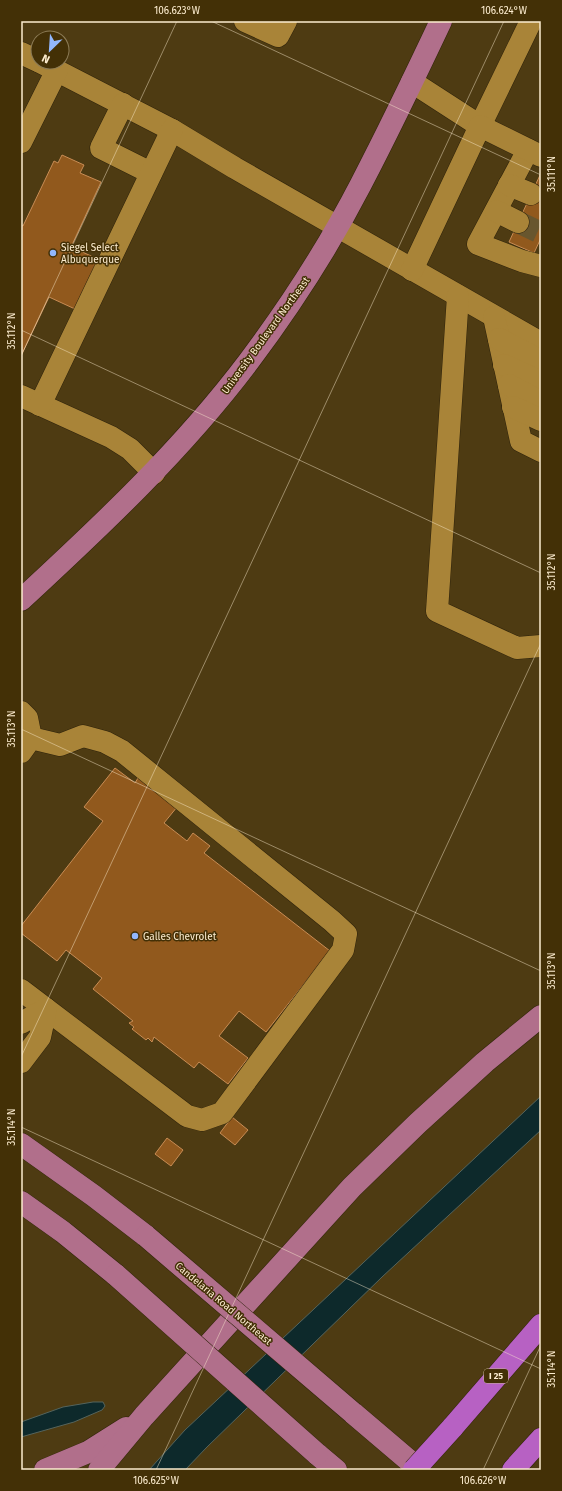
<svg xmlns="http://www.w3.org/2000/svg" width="562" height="1491" viewBox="0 0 562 1491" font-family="'Fira Sans',sans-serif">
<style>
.water{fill:#0d292b;stroke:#55645c}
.building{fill:#91591d;stroke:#c88c54}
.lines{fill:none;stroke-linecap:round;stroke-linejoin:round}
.minor-tunnel{stroke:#68562e;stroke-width:22;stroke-dasharray:22 11;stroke-linecap:butt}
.minor-casing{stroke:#2f230b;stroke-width:23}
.major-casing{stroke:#2f230b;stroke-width:23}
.highway-casing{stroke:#2f230b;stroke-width:23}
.minor{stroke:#a98438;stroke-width:22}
.major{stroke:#b16f8b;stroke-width:22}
.highway{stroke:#b761c3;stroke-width:22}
.major-bridge-casing{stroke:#2f230b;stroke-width:23;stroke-linecap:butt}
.highway-bridge-casing{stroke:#2f230b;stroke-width:23;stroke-linecap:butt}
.major-bridge{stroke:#b16f8b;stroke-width:22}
.highway-bridge{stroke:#b761c3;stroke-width:22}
.ticks{fill:none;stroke:#fdedd0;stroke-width:1;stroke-opacity:0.45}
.poi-dot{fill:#92b7fd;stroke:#433006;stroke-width:1.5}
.labels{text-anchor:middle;stroke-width:3;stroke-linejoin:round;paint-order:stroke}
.shield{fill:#433006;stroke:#c5b493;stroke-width:1}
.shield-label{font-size:9px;font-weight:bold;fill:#fdedd0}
.poi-label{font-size:10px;fill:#fdedd0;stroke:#433006;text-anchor:start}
.street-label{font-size:10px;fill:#fdedd0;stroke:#433006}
.neatline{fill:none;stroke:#fdedd0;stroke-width:1.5}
.ticks-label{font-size:10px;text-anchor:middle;fill:#fdedd0}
</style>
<rect width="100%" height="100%" fill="#4e3b12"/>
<!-- water -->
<g class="water">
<path d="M541 1096V1130L382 1277 207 1447 185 1470H149L185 1430Z"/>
<path d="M93 1402H103L105 1406 102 1410 74 1422 21 1437V1422L63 1407Z"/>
</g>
<!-- building -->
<g class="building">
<path d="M62 155 84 165 80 173 101 182 71 247 98 259 75 309 49 297 21 356V225L23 226 54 161 58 163Z"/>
<path d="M541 173V238L534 253 509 242Z"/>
<path d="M115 768 135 783 138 778 177 807 164 823 187 841 193 833 210 846 204 853 330 951 266 1032 239 1011 219 1036 248 1058 228 1084 199 1062 194 1068 154 1037 152 1042 148 1038 146 1040 132 1029 134 1027 129 1023 133 1021 93 989 102 978 66 950 57 961 21 933V926L103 821 84 807Z"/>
<path d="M232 1117 248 1130 235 1145 220 1133Z"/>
<path d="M167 1138 183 1150 171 1166 155 1154Z"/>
</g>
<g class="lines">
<!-- minor-tunnel -->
<path class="minor-tunnel" d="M518 222 541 233"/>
<!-- minor casing -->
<g class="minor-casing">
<g id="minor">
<path d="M245 21 278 36 286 21"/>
<path d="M21 53 38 61"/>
<path d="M40 62 172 130 235 168 541 343"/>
<path d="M412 82 480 126 531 21"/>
<path d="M123 104 101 148 151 173"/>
<path d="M21 142 57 70"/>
<path d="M528 150 478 244 522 261 541 266"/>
<path d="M509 185 531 194"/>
<path d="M496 211 518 222"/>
<path d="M412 270 480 126 541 156"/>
<path d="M458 296 437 611 517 648 541 646"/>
<path d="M494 317 521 441 541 451"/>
<path d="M499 339 541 361"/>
<path d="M504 365 541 382"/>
<path d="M509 385 541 402"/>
<path d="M21 396 111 437 130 449 154 473"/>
<path d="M40 405 172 130"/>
<path d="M513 407 541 420"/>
<path d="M21 712 27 718 31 738 21 739"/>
<path d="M21 752 31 738 60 745 83 736 105 742 122 751 332 921 346 934 343 950 222 1113 202 1120 187 1116 21 990"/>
<path d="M21 1023 46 1009 40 1037 21 1062"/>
</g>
</g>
<!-- major casing -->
<g class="major-casing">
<g id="major">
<path d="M21 600C102 525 182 450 249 361 291 305 329 246 361 184 389 130 415 76 441 21"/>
<path d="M21 1144 94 1196 146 1236"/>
<path d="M21 1202 63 1232 116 1275"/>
<path d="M353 1413 420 1470"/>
<path d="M317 1454 336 1470"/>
<path d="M45 1470 88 1452 126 1428"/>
<path d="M99 1470 144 1416 352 1187 418 1123 485 1062 541 1016"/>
</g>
</g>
<!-- highway casing -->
<g class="highway-casing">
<g id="highway">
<path d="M452 1428 541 1325"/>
<path d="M513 1470 541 1439"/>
</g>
</g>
<!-- minor -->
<use href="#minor" class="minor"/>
<!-- major -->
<use href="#major" class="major"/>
<!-- highway -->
<use href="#highway" class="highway"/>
<!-- major-bridge casing -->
<g class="major-bridge-casing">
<g id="major-bridge">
<path d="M146 1236 353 1413"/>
<path d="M116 1275 317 1454"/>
</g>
</g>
<!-- highway-bridge casing -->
<g class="highway-bridge-casing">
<path id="highway-bridge" d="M414 1470 452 1428"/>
</g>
<!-- major-bridge -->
<use href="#major-bridge" class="major-bridge"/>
<!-- highway-bridge -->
<use href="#highway-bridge" class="highway-bridge"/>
</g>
<!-- ticks -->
<path class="ticks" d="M211 21 541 175M21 330 541 573M21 356 177 21M21 729 541 971M21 1057 504 21M21 1127 541 1369M156 1470 541 643M483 1470 541 1345"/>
<!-- markers -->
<g class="poi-dot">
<circle cx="53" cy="253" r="4"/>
<circle cx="135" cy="936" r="4"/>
</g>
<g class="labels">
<!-- shield labels -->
<rect class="shield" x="484" y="1369" width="24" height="14" rx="3"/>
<g class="shield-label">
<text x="496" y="1379">I 25</text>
</g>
<!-- poi labels -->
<g class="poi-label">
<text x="61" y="251">Siegel Select<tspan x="61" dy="12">Albuquerque</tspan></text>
<text x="143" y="940">Galles Chevrolet</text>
</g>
<!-- street labels -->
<g class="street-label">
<text transform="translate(265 335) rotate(-54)" y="4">University Boulevard Northeast</text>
<text transform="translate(224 1303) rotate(40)" y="4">Candelaria Road Northeast</text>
</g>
</g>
<!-- border -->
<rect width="562" height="1491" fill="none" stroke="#433006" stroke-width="44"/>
<!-- north arrow -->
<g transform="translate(50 50) rotate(205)"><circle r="19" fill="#433006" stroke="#8d7c57"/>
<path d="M0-3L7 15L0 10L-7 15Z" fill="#92b7fd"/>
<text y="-6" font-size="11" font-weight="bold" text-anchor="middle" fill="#fdedd0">N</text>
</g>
<rect x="22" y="22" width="518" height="1447" class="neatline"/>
<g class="ticks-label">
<text x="177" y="14">106.623°W</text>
<text x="504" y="14">106.624°W</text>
<text transform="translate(551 174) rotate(-90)" y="4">35.111°N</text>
<text transform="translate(11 331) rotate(-90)" y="4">35.112°N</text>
<text transform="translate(551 572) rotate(-90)" y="4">35.112°N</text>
<text transform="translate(11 729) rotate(-90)" y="4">35.113°N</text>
<text transform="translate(551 971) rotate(-90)" y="4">35.113°N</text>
<text transform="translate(11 1127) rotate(-90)" y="4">35.114°N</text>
<text transform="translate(551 1369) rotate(-90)" y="4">35.114°N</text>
<text x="156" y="1484">106.625°W</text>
<text x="483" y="1484">106.626°W</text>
</g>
</svg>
